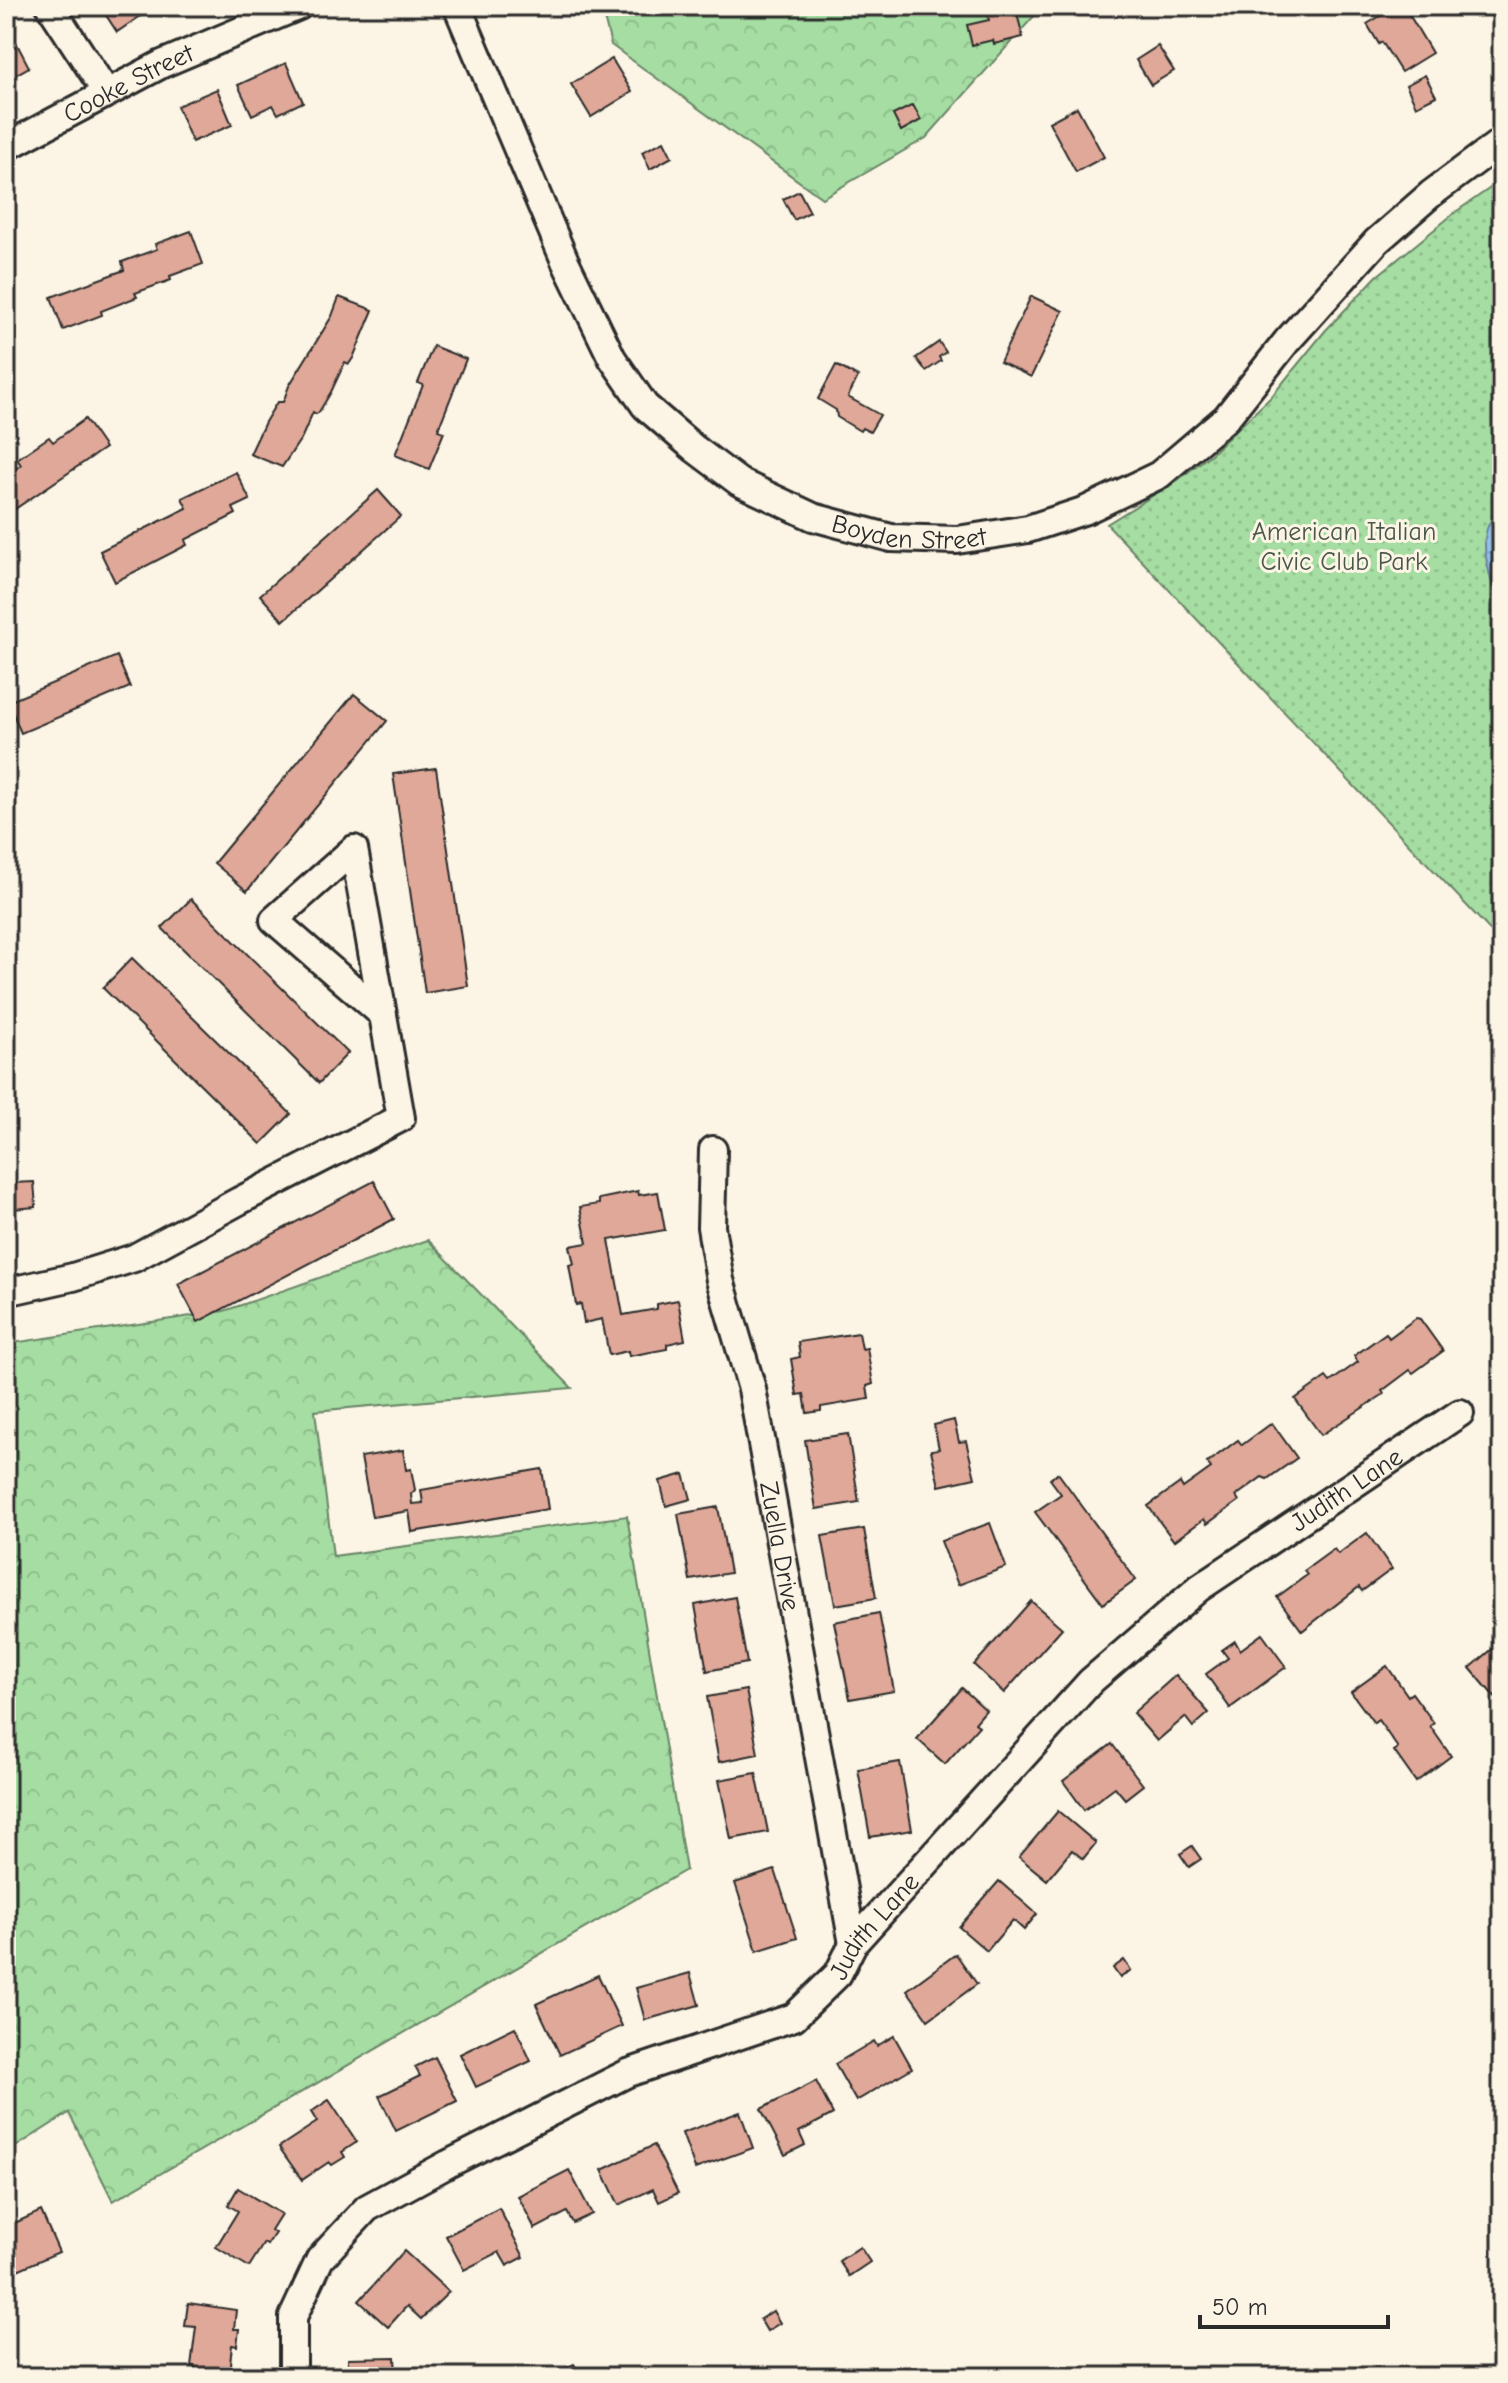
<svg xmlns="http://www.w3.org/2000/svg" width="1508" height="2383" viewBox="0 0 1508 2383" font-family="'Comic Neue',sans-serif">
<style>
.forest{fill:url(#forest-crowns);stroke:#688466;stroke-width:2}
.park{fill:url(#park-dots);stroke:#688466;stroke-width:2}
.water{fill:url(#water-ripples);stroke:#6a849f;stroke-width:2}
.building{fill:#e0a898;stroke:#2b2b2b;stroke-width:2}
.lines{fill:none;stroke-linecap:round;stroke-linejoin:round}
.minor-casing{stroke:#2b2b2b;stroke-width:32}
.minor{stroke:#fcf5e5;stroke-width:26}
.labels{text-anchor:middle;stroke-width:6;stroke-linejoin:round;paint-order:stroke}
.street-label{font-size:26px;fill:#2b2b2b;stroke:#fcf5e5}
.park-label{font-size:26px;fill:#4a5849;stroke:#fcf5e5}
</style>
<defs>
<pattern id="forest-crowns" width="20" height="18" patternUnits="userSpaceOnUse" patternTransform="scale(2)"><rect width="20" height="18" fill="#a5dda2"/><path d="M2 6a3 3 0 1 1 6 0M12 15a3 3 0 1 1 6 0" fill="none" stroke="#8ebe8c"/></pattern>
<pattern id="park-dots" width="8" height="8" patternUnits="userSpaceOnUse" patternTransform="scale(2)"><rect width="8" height="8" fill="#a5dda2"/><path d="M2 2h.1M6 6h.1" fill="none" stroke="#8ebe8c" stroke-width="1.8" stroke-linecap="round"/></pattern>
<pattern id="water-ripples" width="26" height="14" patternUnits="userSpaceOnUse" patternTransform="scale(2)"><rect width="26" height="14" fill="#94c0ed"/><path d="M2 4q2-2 4 0t4 0M15 11q2-2 4 0t4 0" fill="none" stroke="#80a5cb"/></pattern>
</defs>
<rect width="100%" height="100%" fill="#fcf5e5"/>
<filter id="ink" filterUnits="userSpaceOnUse"><feTurbulence type="fractalNoise" baseFrequency=".0125" numOctaves="2"/><feDisplacementMap in="SourceGraphic" scale="16" xChannelSelector="R" yChannelSelector="G"/><feConvolveMatrix kernelMatrix="1 2 1 2 8 2 1 2 1" color-interpolation-filters="sRGB"/></filter>
<g filter="url(#ink)">
<!-- forest -->
<g class="forest">
<path d="M601 6H1043L926 138 822 198 611 45Z"/>
<path d="M428 1240 572 1388 315 1411 333 1556 627 1516 686 1870 113 2201 69 2113 6 2153V1344L224 1311Z"/>
</g>
<!-- park -->
<path class="park" d="M1502 180V943L1107 524 1178 480 1211 454 1272 396 1325 331 1377 276 1457 211Z"/>
<!-- water -->
<path class="water" d="M1502 511V615C1494 587 1468 528 1502 511Z"/>
<!-- building -->
<g class="building">
<path d="M100 6H140L145 13 117 32Z"/>
<path d="M1015 6 1023 37 994 44 993 40 972 45 967 25 989 20 987 13Z"/>
<path d="M1397 6H1404L1432 53 1401 72 1382 42 1379 44 1367 24Z"/>
<path d="M6 23 29 67 6 80Z"/>
<path d="M1158 46 1174 71 1151 85 1136 60Z"/>
<path d="M612 59 632 92 591 117 571 84Z"/>
<path d="M286 63 303 102 278 114 273 105 252 115 238 85Z"/>
<path d="M1425 75 1436 96 1416 106 1406 85Z"/>
<path d="M217 89 232 125 192 142 177 106Z"/>
<path d="M913 105 921 120 901 131 893 115Z"/>
<path d="M1077 107 1104 157 1076 172 1049 122Z"/>
<path d="M664 141 672 157 650 169 642 152Z"/>
<path d="M799 191 810 212 794 220 783 199Z"/>
<path d="M191 231 203 264 170 276 171 280 135 293 137 297 101 311 102 315 63 330 51 297 124 270 122 262 157 249 155 244Z"/>
<path d="M1031 296 1063 311 1031 377 1000 362Z"/>
<path d="M339 297 373 310 353 358 349 364 345 362 331 392 319 412 316 414 313 412 302 437 282 467 250 454 265 422 277 402H283L289 386 332 316Z"/>
<path d="M939 342 946 352 939 357 941 361 926 371 916 358Z"/>
<path d="M433 346 466 359 438 430 444 432 429 469 395 455 423 385 418 383Z"/>
<path d="M836 365 858 377 848 397 880 415 870 432 862 428 860 431 837 417 836 410 818 399Z"/>
<path d="M85 419 105 448 6 515V475L21 465 17 459 49 437 53 442Z"/>
<path d="M236 472 250 500 233 508 236 514 185 540 187 545 115 582 100 551 187 508 182 498Z"/>
<path d="M378 490 401 516 283 621 260 595Z"/>
<path d="M117 656 130 687 21 733 8 702Z"/>
<path d="M354 694 387 721 247 891 214 863Z"/>
<path d="M436 768 468 986 425 993 393 774Z"/>
<path d="M191 899 348 1053 319 1083 162 928Z"/>
<path d="M132 958 291 1114 261 1144 103 988Z"/>
<path d="M374 1181 394 1219 198 1322 178 1284Z"/>
<path d="M34 1182 36 1207 12 1209 11 1183Z"/>
<path d="M638 1191 639 1195 658 1192 665 1230 609 1240 623 1315 657 1309V1304L678 1300 685 1340 667 1344V1349L629 1356 628 1351 609 1355 602 1319 584 1323 581 1304 576 1305 569 1265 574 1264 570 1246 587 1243 580 1207 599 1204V1199Z"/>
<path d="M1416 1318 1420 1319 1443 1351 1413 1373 1410 1370 1382 1391 1384 1394 1321 1435 1295 1399 1326 1377 1330 1382 1358 1362 1354 1356 1386 1333 1389 1338Z"/>
<path d="M859 1333 862 1349 867 1348 873 1384 867 1386 869 1399 821 1407V1411L807 1413 804 1394 797 1395 791 1359 800 1357 798 1342Z"/>
<path d="M954 1420 959 1442 966 1441 975 1478 939 1486 931 1450 939 1449 934 1425Z"/>
<path d="M1272 1423 1297 1458 1267 1479 1262 1477 1236 1496 1239 1501 1207 1524 1204 1519 1174 1541 1148 1506 1180 1483 1183 1488 1211 1468 1207 1463 1238 1440 1242 1445Z"/>
<path d="M848 1434 859 1502 816 1509 805 1440Z"/>
<path d="M403 1450 406 1470 411 1469 415 1490 411 1494 412 1504 423 1503 421 1490 542 1469 548 1509 412 1532 409 1511 372 1517 361 1457Z"/>
<path d="M1058 1473 1136 1580 1103 1604 1035 1512 1061 1494 1050 1479Z"/>
<path d="M684 1474 691 1499 666 1506 660 1481Z"/>
<path d="M718 1507 730 1573 690 1580 678 1514Z"/>
<path d="M990 1523 1006 1567 958 1585 941 1541Z"/>
<path d="M864 1529 876 1598 835 1605 822 1536Z"/>
<path d="M1367 1533 1392 1569 1362 1591 1359 1587 1302 1631 1277 1597 1307 1575 1304 1571 1334 1549 1338 1554Z"/>
<path d="M735 1597 747 1663 707 1671 695 1605Z"/>
<path d="M1031 1601 1062 1628 1004 1693 974 1665Z"/>
<path d="M879 1613 894 1691 850 1699 834 1622Z"/>
<path d="M1502 1633V1697L1498 1701 1470 1668 1497 1645 1493 1640Z"/>
<path d="M1262 1634 1286 1667 1230 1708 1206 1674 1228 1658 1222 1650 1235 1641 1240 1650Z"/>
<path d="M1387 1666 1408 1696 1412 1693 1434 1723 1430 1726 1451 1756 1416 1782 1394 1751 1398 1748 1378 1720 1374 1723 1351 1692Z"/>
<path d="M1176 1675 1209 1713 1193 1727 1185 1717 1157 1741 1133 1713Z"/>
<path d="M962 1688 986 1710 975 1723 979 1726 945 1764 917 1739Z"/>
<path d="M746 1690 758 1754 719 1762 707 1697Z"/>
<path d="M1112 1744 1143 1785 1125 1799 1115 1787 1084 1810 1063 1781Z"/>
<path d="M900 1762 912 1830 870 1837 858 1769Z"/>
<path d="M756 1773 768 1832 731 1839 719 1780Z"/>
<path d="M1058 1811 1096 1843 1083 1859 1072 1850 1047 1880 1019 1857Z"/>
<path d="M1192 1846 1201 1859 1189 1867 1180 1854Z"/>
<path d="M775 1870 797 1938 757 1951 735 1883Z"/>
<path d="M999 1881 1037 1914 1024 1930 1013 1920 987 1951 959 1927Z"/>
<path d="M956 1954 977 1984 928 2020 907 1990Z"/>
<path d="M1124 1960 1131 1970 1120 1978 1113 1968Z"/>
<path d="M690 1973 699 2005 645 2020 636 1988Z"/>
<path d="M598 1975 622 2026 560 2055 536 2004Z"/>
<path d="M515 2027 531 2061 476 2087 460 2054Z"/>
<path d="M894 2036 912 2068 856 2101 835 2064 874 2041 877 2046Z"/>
<path d="M435 2057 457 2101 396 2131 379 2096 420 2076 415 2067Z"/>
<path d="M816 2081 833 2114 799 2132 805 2145 785 2155 761 2109Z"/>
<path d="M329 2100 357 2142 342 2152 345 2157 332 2165 329 2162 302 2180 279 2147 317 2122 311 2112Z"/>
<path d="M740 2112 753 2148 695 2169 682 2133Z"/>
<path d="M654 2145 678 2193 659 2202 653 2189 619 2205 602 2170Z"/>
<path d="M569 2170 592 2214 573 2223 567 2212 535 2229 518 2196Z"/>
<path d="M238 2188 281 2214 271 2230 275 2233 267 2245 264 2243 249 2267 216 2247 238 2211 228 2205Z"/>
<path d="M499 2208 524 2257 507 2266 499 2252 464 2270 446 2236Z"/>
<path d="M41 2211 59 2252 6 2275V2227Z"/>
<path d="M860 2247 870 2262 849 2276 839 2261Z"/>
<path d="M404 2251 449 2292 421 2319 407 2306 388 2327 359 2301Z"/>
<path d="M188 2303 236 2310 234 2329H239L237 2346 232 2345 230 2364 234 2368 233 2377H194L195 2366H191L196 2327 185 2326Z"/>
<path d="M773 2311 780 2323 767 2331 760 2319Z"/>
<path d="M395 2357 396 2376 348 2377V2358Z"/>
<path d="M574 2364 581 2377H562L559 2371Z"/>
</g>
<g class="lines">
<!-- minor casing -->
<g class="minor-casing">
<g id="minor">
<path d="M50 6 106 92"/>
<path id="s1" d="M457 6 565 261 612 358 645 406 695 449 739 482 813 517 891 538 957 540 1028 529 1086 510 1159 475 1226 418 1287 341 1377 241 1431 194 1502 141"/>
<path id="s2" d="M6 147 162 64 299 6"/>
<path id="s3" d="M713 1150 711 1227 720 1280 752 1389 853 1944"/>
<path d="M6 1292 73 1277 134 1258 239 1201 401 1118 354 849 274 920 382 1014"/>
<path id="s4" d="M293 2377V2317L320 2259 367 2208 448 2164 628 2073 794 2017 838 1974 853 1944 1091 1681 1199 1588 1460 1413"/>
</g>
</g>
<!-- minor -->
<use href="#minor" class="minor"/>
</g>
</g>
<g class="labels">
<!-- street labels -->
<g class="street-label">
<text dy="9" stroke="none"><textPath href="#s2" startOffset="138">Cooke Street</textPath></text>
<text dy="9" stroke="none"><textPath href="#s1" startOffset="744">Boyden Street</textPath></text>
<text dy="9" stroke="none"><textPath href="#s4" startOffset="1432">Judith Lane</textPath></text>
<text dy="9" stroke="none"><textPath href="#s3" startOffset="404">Zuella Drive</textPath></text>
<text dy="9" stroke="none"><textPath href="#s4" startOffset="784">Judith Lane</textPath></text>
</g>
<!-- park labels -->
<g class="park-label">
<text x="1344" y="540">American Italian<tspan x="1344" dy="30">Civic Club Park</tspan></text>
</g>
</g>
<!-- margin -->
<rect width="1508" height="2383" fill="none" stroke="#fcf5e5" stroke-width="32"/>
<rect x="16" y="16" width="1476" height="2351" fill="none" stroke="#2b2b2b" stroke-width="3" filter="url(#ink)"/>
<!-- scale -->
<path d="M1200 2315v12h188v-12" fill="none" stroke="#2b2b2b" stroke-width="4"/>
<text x="1212" y="2315" font-size="24" fill="#2b2b2b" stroke="#fcf5e5" stroke-width="6" paint-order="stroke">50 m</text>
</svg>
